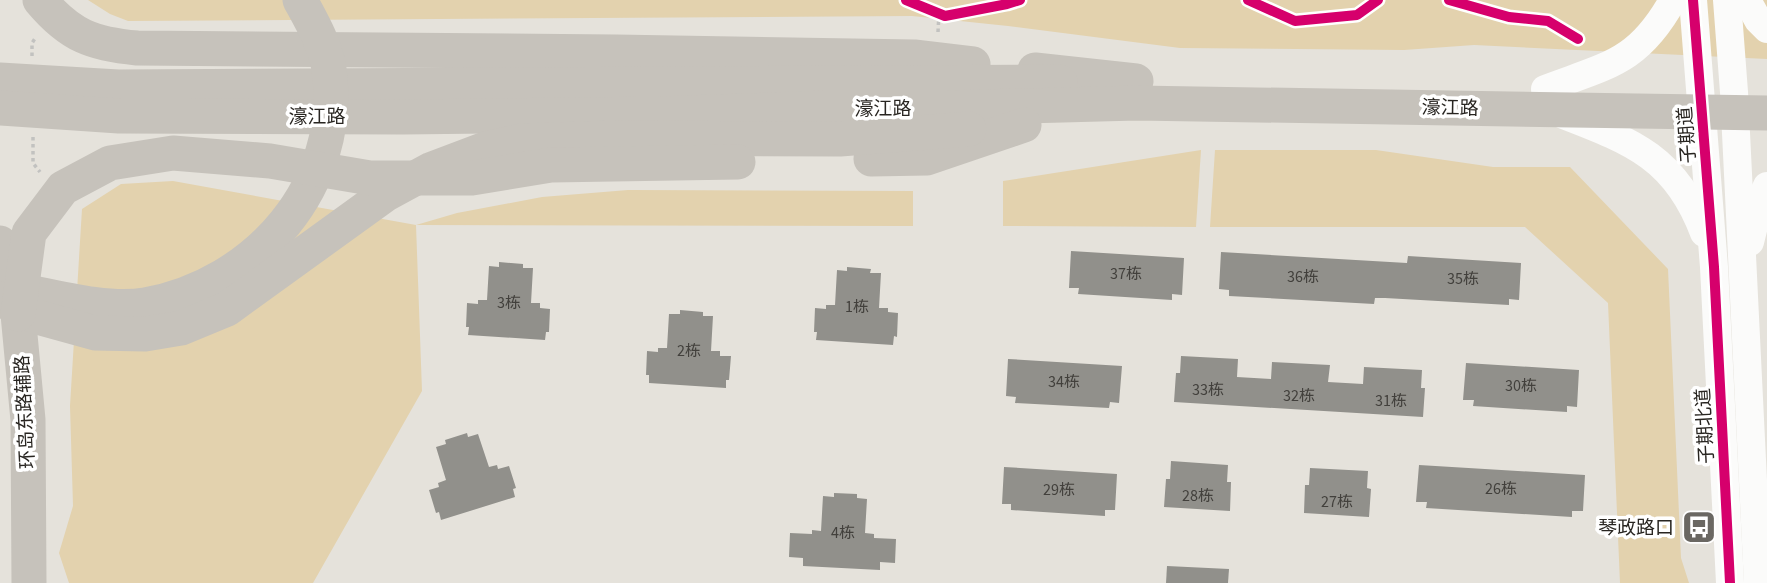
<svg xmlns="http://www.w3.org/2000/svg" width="1767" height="583" viewBox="0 0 1767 583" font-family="'Source Sans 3','Noto Sans SC',sans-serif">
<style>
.green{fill:#e3d2ae}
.building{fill:#91908b}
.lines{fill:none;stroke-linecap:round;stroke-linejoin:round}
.path{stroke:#c2c2c0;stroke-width:3.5;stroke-dasharray:3.5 3.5;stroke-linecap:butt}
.minor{stroke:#fbfbfa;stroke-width:28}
.major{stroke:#c6c2bb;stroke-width:35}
.cycleway-casing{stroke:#fff;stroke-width:15}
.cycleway{stroke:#d6006c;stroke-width:10}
.labels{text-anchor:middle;stroke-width:7;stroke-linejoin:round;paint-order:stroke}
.number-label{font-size:16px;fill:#42403c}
.street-label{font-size:19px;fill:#282521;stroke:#fff}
.poi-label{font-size:19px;fill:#282521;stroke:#fff;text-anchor:end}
</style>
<rect width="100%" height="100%" fill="#e5e2db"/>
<!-- green -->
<g class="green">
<path d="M88 0H1767V59L1474 45 1404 50 1180 48 1008 26 912 16 128 21 110 14Z"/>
<path d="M1201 150 1196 227 1003 226V181Z"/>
<path d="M1215 150H1376L1493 167H1570L1668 269 1681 558 1689 583H1620L1608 303 1525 227H1210Z"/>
<path d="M173 181 416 225 457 213 542 197 628 190 913 191V226L416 225 422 391 313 583H69L59 553 73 506 70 406 82 209 121 184Z"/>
</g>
<!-- building -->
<g class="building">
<path d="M1071 251 1184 258 1182 295 1172 294V300L1078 294 1079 288H1069Z"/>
<path d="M1221 252 1407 263 1408 256 1521 263 1519 300 1509 299V305L1385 298H1375L1374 304 1229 296V290L1219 289Z"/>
<path d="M499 262 523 264V268H533L531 303H540V308L550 309 549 332H546L545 340 468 335 469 327H466L467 303 478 304V300H487L489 266 499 267Z"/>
<path d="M847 267 871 269 870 273H881L879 308H888V312L898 313 897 337 894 336 893 345 816 340 817 332H814L815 308 826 309V305H835L837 270 847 271Z"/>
<path d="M680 310 703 312V316H713L711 351H720V356H731L729 380H726V388L649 383V375H646L647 351 658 352V348H667L669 314H680Z"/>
<path d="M1181 356 1238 359 1237 377 1271 379 1272 362 1330 365 1328 382 1363 384 1364 367 1422 370 1421 388H1425L1423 417 1174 402 1176 373H1180Z"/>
<path d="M1008 359 1122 366 1119 403 1110 402 1109 408 1015 403 1016 397 1006 396Z"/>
<path d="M1466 363 1579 370 1577 407 1567 406V412L1473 406 1474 400H1463Z"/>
<path d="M467 433 468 437 478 434 489 467 497 465 498 469 509 466 516 488 513 489 515 497 441 520 439 512 436 513 429 490 439 487 438 483 446 480 436 447 446 444 445 440Z"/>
<path d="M1171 461 1228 465 1227 482H1231L1230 511 1164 507 1166 479H1170Z"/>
<path d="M1419 465 1585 475 1583 511H1572V517L1426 508 1427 502H1416Z"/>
<path d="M1004 467 1117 474 1115 510H1105V516L1011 510V504H1002Z"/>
<path d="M1310 468 1368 471 1367 488 1371 489 1369 517 1304 513 1305 485H1309Z"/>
<path d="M834 493 857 494V498L867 499 865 533 874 534V538L896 539 895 563 880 562V570L803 566V558L789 557 790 533 812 534V530L821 531 823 496 834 497Z"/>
<path d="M1167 566 1229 569 1228 583H1166Z"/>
</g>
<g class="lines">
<!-- path -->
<g class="path">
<path d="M938 32 939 13"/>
<path d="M32 56V43L36 37"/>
<path d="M33 137V163L40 172"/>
</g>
<!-- minor -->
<g class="minor">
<path d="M1693 0 1714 267 1730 583"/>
<path d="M1727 0 1734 92 1758 583"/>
<path d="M1747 0 1758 20 1767 29"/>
<path d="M1545 89C1608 65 1638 63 1673 0"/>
<path d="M1561 114C1631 141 1676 157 1704 233"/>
<path d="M1750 242 1760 201 1767 186"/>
</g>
<!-- major -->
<g class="major">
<path d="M40 0C70 36 93 44 137 48L616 52 914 57 973 64"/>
<path d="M1035 70 1136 81"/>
<path d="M0 80 118 87 1060 82"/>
<path d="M0 108 119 116 403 117 659 114 825 108H944L1137 103 1767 113"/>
<path d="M871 159 927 158 1024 125"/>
<path d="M0 243 18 314 28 420 29 583"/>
<path d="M3 287C45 294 104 312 145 305 257 285 345 185 329 69 325 44 312 22 300 0"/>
<path d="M0 299 37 317 95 333 145 334 181 328 227 309 386 194 432 169 485 149 521 141 611 138 840 139 969 129"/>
<path d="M18 314 29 233 63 188 110 163 173 153 270 161 370 178H472L551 165 738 162"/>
</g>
<!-- cycleway casing -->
<g class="cycleway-casing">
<g id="cycleway">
<path d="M906 0 945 16 1007 4 1020 0"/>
<path d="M1248 0 1295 21 1357 15 1378 0"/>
<path d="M1449 0 1509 17 1548 21 1578 39"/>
<path d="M1693 0 1714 267 1730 583"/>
</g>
</g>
<!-- cycleway -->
<use href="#cycleway" class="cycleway"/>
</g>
<!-- icons -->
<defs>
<g id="bus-square" transform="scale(1.75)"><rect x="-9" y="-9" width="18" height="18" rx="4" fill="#6a6762" stroke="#fff"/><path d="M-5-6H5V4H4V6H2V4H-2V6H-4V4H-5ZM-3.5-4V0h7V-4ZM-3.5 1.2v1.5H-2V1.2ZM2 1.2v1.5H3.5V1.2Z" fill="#fff"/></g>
</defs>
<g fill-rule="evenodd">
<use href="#bus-square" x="1699" y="527"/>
</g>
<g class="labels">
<!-- number labels -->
<g class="number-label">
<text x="1126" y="279">37栋</text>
<text x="1303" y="282">36栋</text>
<text x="1463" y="284">35栋</text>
<text x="509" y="308">3栋</text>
<text x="857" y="312">1栋</text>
<text x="689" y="356">2栋</text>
<text x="1064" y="387">34栋</text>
<text x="1521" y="391">30栋</text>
<text x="1208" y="395">33栋</text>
<text x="1299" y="401">32栋</text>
<text x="1391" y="406">31栋</text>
<text x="1501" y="494">26栋</text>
<text x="1059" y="495">29栋</text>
<text x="1198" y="501">28栋</text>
<text x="1337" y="507">27栋</text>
<text x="843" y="538">4栋</text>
</g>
<!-- street labels -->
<g class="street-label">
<text transform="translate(1450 107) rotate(1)" y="7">濠江路</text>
<text x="883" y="115">濠江路</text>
<text x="317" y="123">濠江路</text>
<text transform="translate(1686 135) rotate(-94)" y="7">子期道</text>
<text transform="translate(24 412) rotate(-93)" y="7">环岛东路辅路</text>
<text transform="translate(1704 426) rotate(-93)" y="7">子期北道</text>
</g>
<!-- poi labels -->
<g class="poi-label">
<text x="1674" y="534">琴政路口</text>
</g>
</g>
</svg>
